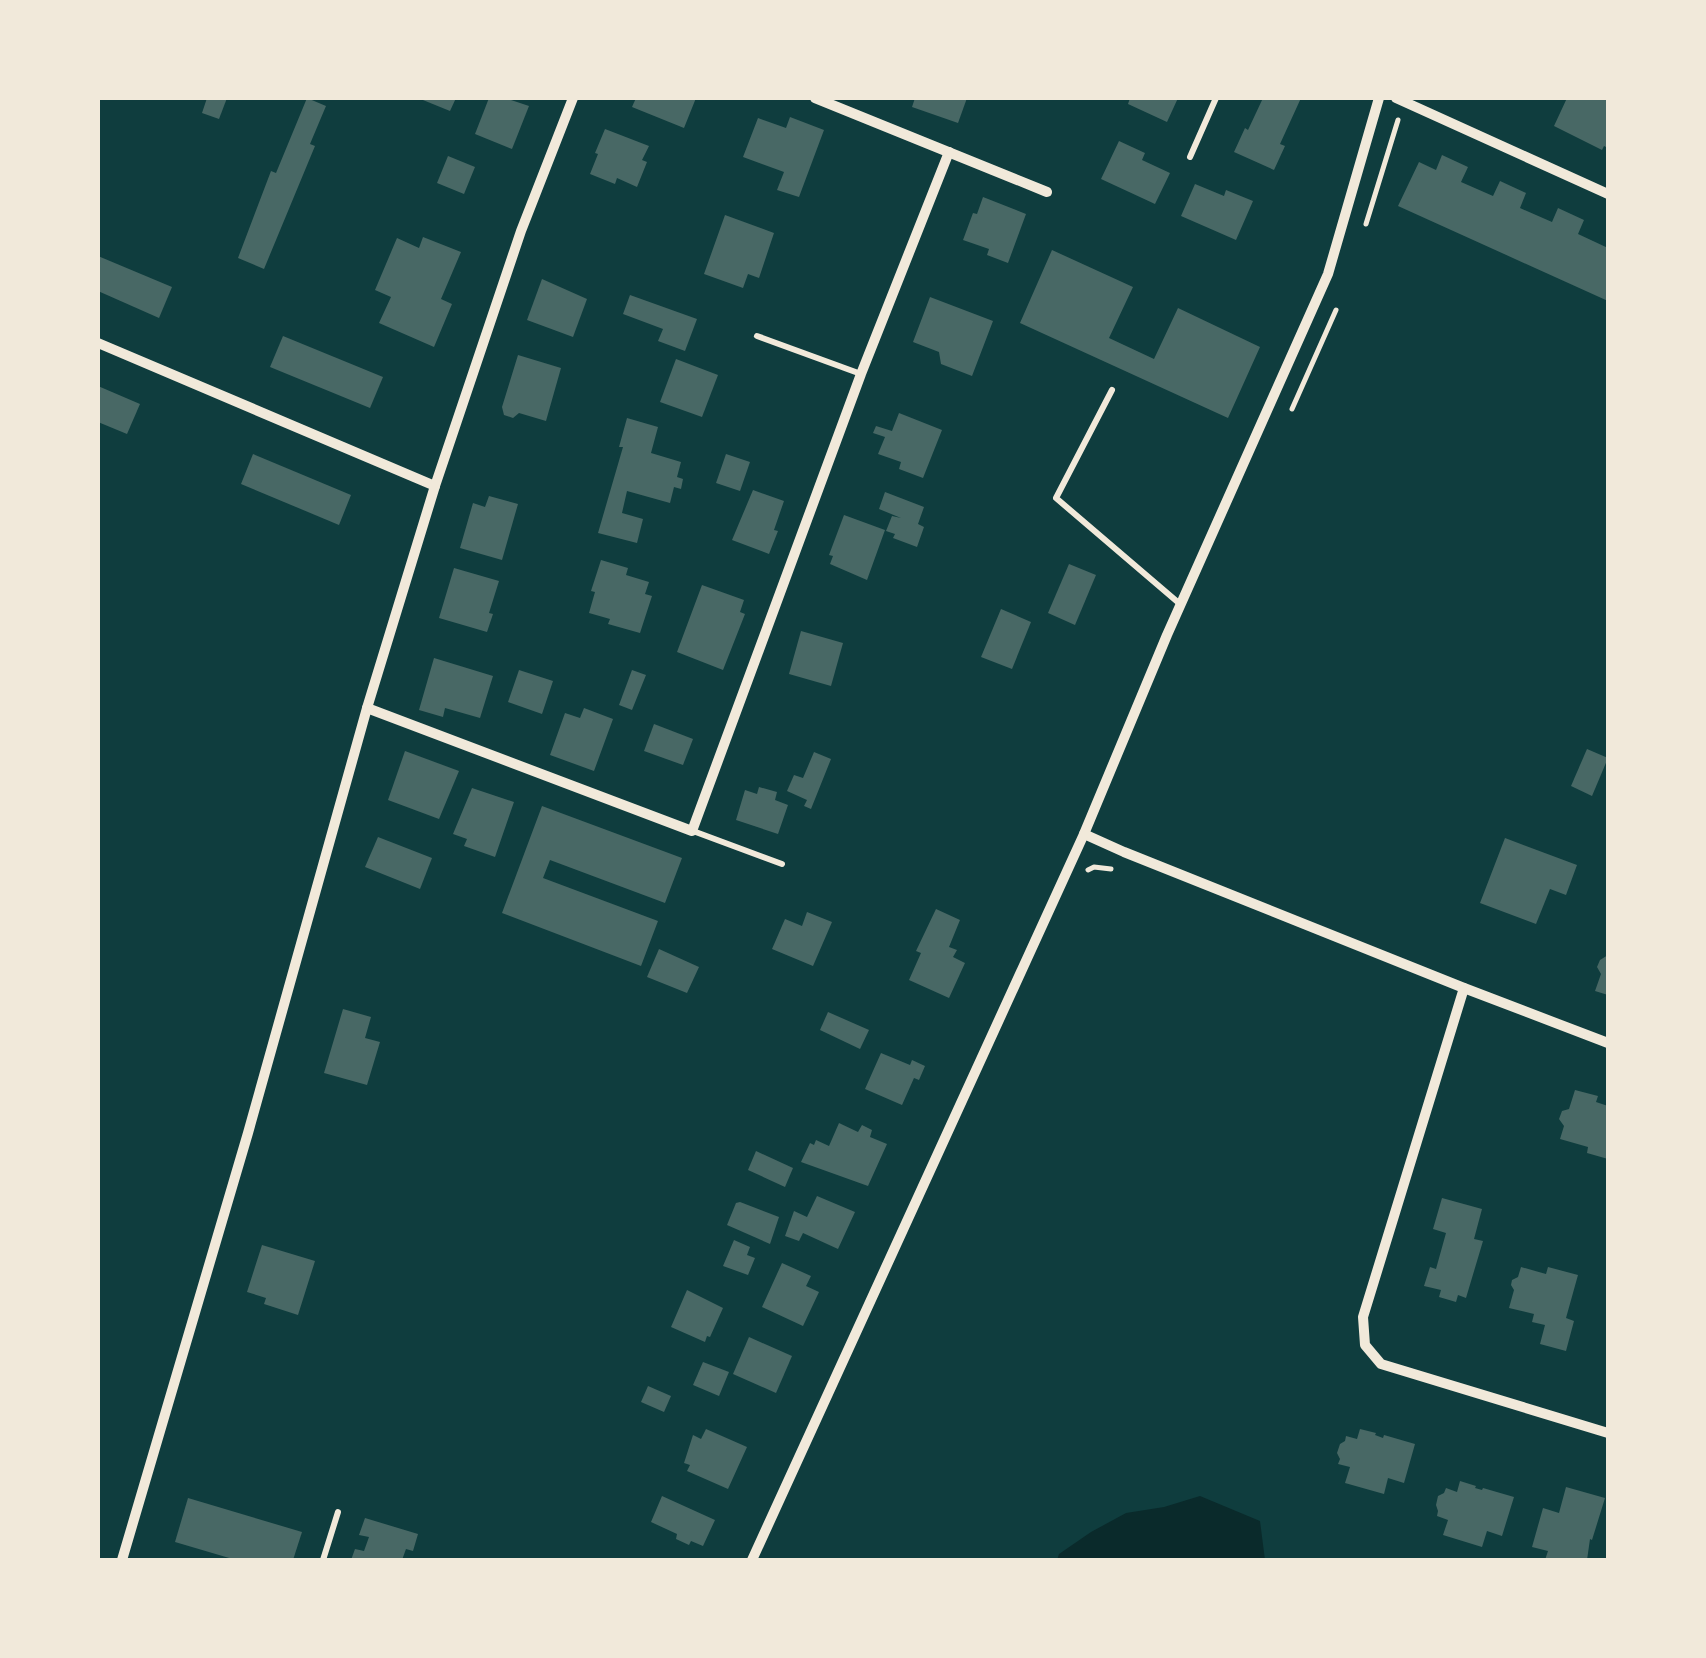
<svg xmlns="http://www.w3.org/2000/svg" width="1706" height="1658" viewBox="0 0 1706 1658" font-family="Mulish,sans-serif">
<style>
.water{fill:#0a2a2b}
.building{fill:#486865}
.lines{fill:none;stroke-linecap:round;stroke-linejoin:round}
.path{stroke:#f1e9da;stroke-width:5}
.service{stroke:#f1e9da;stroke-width:6}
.minor{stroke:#f1e9da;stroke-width:10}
</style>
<rect width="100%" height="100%" fill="#0f3d3e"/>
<!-- water -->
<path class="water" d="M1200 1496 1260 1521 1265 1560H1057L1059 1554 1091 1532 1126 1513 1164 1507Z"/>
<!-- building -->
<g class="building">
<path d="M207 98H227L219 119 202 113Z"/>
<path d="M307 98 326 106 310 144 315 146 264 269 238 258 271 171 276 173Z"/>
<path d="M418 98H456L450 111Z"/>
<path d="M489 98H505L529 106 512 149 475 134Z"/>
<path d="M636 98H696L684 128 632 107Z"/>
<path d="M915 98H967L958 123 912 107Z"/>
<path d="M1130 98H1178L1167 122 1128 104Z"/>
<path d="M1263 98H1301L1280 144 1285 146 1274 170 1234 152 1245 128 1248 130Z"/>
<path d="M1567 98H1608V148L1604 146 1602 150 1554 126Z"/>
<path d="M790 117 824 130 799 197 777 190 784 172 743 157 758 118 786 128Z"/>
<path d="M605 129 649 146 642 160 647 162 637 187 617 178 615 184 590 174 598 154 595 153Z"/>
<path d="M1119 141 1145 153 1142 160 1170 173 1155 204 1101 179Z"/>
<path d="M1442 155 1468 167 1461 182 1493 196 1500 181 1526 193 1520 208 1552 222 1558 208 1584 220 1578 234 1608 248V301L1398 206 1419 162 1436 170Z"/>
<path d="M448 156 475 167 464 194 437 183Z"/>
<path d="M1195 184 1224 196 1226 190 1253 201 1236 240 1181 216Z"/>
<path d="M983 197 1026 214 1008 263 987 255 989 249 963 240 973 213 977 214Z"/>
<path d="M725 215 774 233 759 278 748 274 743 288 704 274Z"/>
<path d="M423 237 461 252 441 299 452 304 434 347 379 323 391 297 375 290 397 238 419 248Z"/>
<path d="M1052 250 1133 287 1109 338 1154 359 1178 308 1260 347 1228 418 1020 323Z"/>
<path d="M98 256 172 287 159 318 98 291Z"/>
<path d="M542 279 587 299 573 337 527 320Z"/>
<path d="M630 295 697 319 685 351 658 341 663 329 623 314Z"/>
<path d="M930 297 993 321 972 376 941 364 939 352 913 342Z"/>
<path d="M283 336 383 377 370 408 270 367Z"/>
<path d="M518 355 561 368 546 421 519 413 513 418 504 415 502 407Z"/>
<path d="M676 359 718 375 702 417 660 402Z"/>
<path d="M98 386 140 404 127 434 98 422Z"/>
<path d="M899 413 942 430 923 478 899 469 901 462 878 454 885 437 873 433 876 426 892 431Z"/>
<path d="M627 418 658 427 651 453 681 462 677 477 683 479 681 489 674 487 670 503 627 491 622 513 643 519 637 543 598 533 623 447H619Z"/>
<path d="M253 454 351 495 339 525 241 484Z"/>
<path d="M726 454 750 462 740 491 716 483Z"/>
<path d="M753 490 784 501 774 530 778 531 769 554 732 540Z"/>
<path d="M885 492 924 507 918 524 924 527 917 547 893 538 895 534 886 531 892 516 901 518 879 509Z"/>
<path d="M489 496 518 504 502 560 460 548 473 503 485 507Z"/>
<path d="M844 515 885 530 867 580 830 564 833 556 829 555Z"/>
<path d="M601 560 628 568 626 575 649 582 645 594 652 596 640 633 608 624 610 619 589 613 595 592 591 591Z"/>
<path d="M1069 564 1096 575 1075 625 1048 613Z"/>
<path d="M454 568 499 581 489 613 493 614 487 632 439 618Z"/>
<path d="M702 585 744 600 740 612 745 614 723 670 677 652Z"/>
<path d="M1001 609 1031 622 1012 669 981 657Z"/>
<path d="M801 631 843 643 831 686 789 674Z"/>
<path d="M434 658 493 676 480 718 445 708 443 717 419 710Z"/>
<path d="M519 670 553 681 542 714 508 702Z"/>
<path d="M632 670 646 675 632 710 619 705Z"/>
<path d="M584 708 613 719 594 771 550 755 565 713 580 718Z"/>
<path d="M654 724 693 739 683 765 644 751Z"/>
<path d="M1587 749 1608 758 1592 796 1571 786Z"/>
<path d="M405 751 459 771 439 819 388 800Z"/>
<path d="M814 752 831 759 811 809 804 806 807 800 787 791 794 775 803 778Z"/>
<path d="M759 787 777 792 775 800 788 805 778 834 736 820 745 790 757 794Z"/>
<path d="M472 788 514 802 495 857 464 846 467 839 453 834Z"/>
<path d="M542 806 682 858 665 903 550 860 543 878 658 921 641 966 502 913Z"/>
<path d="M378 837 432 858 420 889 365 867Z"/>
<path d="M1505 838 1577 865 1566 895 1550 889 1536 924 1480 903Z"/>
<path d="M936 909 960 920 949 947 957 950 953 957 965 963 949 998 909 980 921 953 916 951Z"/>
<path d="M807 912 832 922 813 966 772 949 785 919 802 926Z"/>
<path d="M659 949 699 967 687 993 647 977Z"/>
<path d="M1608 955V995L1595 991 1601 974 1597 967 1600 960Z"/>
<path d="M343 1009 371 1017 365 1038 380 1042 367 1085 324 1073Z"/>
<path d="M828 1012 869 1030 860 1049 820 1030Z"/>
<path d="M881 1053 910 1065 912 1060 925 1066 919 1080 914 1078 902 1105 865 1089Z"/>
<path d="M1575 1090 1598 1096 1596 1102 1608 1106V1159L1587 1153 1588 1147 1560 1139 1564 1126 1559 1119 1562 1111 1569 1109Z"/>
<path d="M839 1123 858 1132 862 1125 872 1130 870 1137 887 1144 868 1186 801 1162 810 1143 814 1145 816 1140 829 1146Z"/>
<path d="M756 1151 793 1168 785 1187 748 1170Z"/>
<path d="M817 1196 855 1212 838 1249 803 1233 799 1241 785 1236 794 1211 807 1217Z"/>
<path d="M1442 1198 1482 1209 1474 1239 1483 1241 1466 1298 1458 1295 1456 1302 1439 1297 1441 1290 1424 1286 1430 1267 1436 1269 1446 1233 1433 1229Z"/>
<path d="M740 1202 779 1217 770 1244 727 1225 736 1203Z"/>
<path d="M734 1240 750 1247 747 1255 755 1258 748 1275 723 1266Z"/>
<path d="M262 1245 315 1261 298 1315 264 1304 266 1298 247 1292Z"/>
<path d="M782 1263 811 1276 806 1286 819 1292 803 1326 762 1307Z"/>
<path d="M1521 1267 1546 1274 1548 1267 1578 1275 1566 1318 1574 1321 1566 1351 1540 1344 1545 1325 1532 1322 1534 1314 1509 1308 1514 1290 1511 1285 1512 1280 1518 1277Z"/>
<path d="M687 1290 723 1308 710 1337 707 1336 705 1342 671 1327Z"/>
<path d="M749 1337 792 1356 776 1393 733 1374Z"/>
<path d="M703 1362 729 1372 719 1396 693 1385Z"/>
<path d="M648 1386 671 1396 664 1412 641 1402Z"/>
<path d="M706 1429 747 1447 728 1489 687 1471 690 1465 684 1463 693 1435 701 1439Z"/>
<path d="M1360 1429 1376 1433 1375 1435 1383 1438 1384 1435 1415 1444 1404 1483 1388 1478 1384 1494 1345 1483 1350 1467 1338 1464 1340 1459 1337 1453 1340 1444 1345 1441 1346 1436 1357 1439Z"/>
<path d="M1460 1481 1476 1486 1475 1488 1482 1490 1483 1488 1514 1497 1502 1536 1487 1531 1482 1547 1443 1535 1448 1520 1437 1516 1438 1511 1436 1505 1438 1496 1444 1493 1446 1488 1457 1492Z"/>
<path d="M1566 1487 1605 1498 1592 1540 1590 1539 1587 1560H1545L1548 1551 1532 1547 1543 1508 1559 1513Z"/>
<path d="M662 1496 715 1520 703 1546 691 1541 689 1545 676 1539 677 1534 651 1522Z"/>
<path d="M188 1498 302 1532 293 1560H236L175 1542Z"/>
<path d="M365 1518 418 1534 413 1551 406 1549 402 1560H351L355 1549 364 1551 369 1537 359 1535Z"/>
</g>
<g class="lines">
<!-- path -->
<g class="path">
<path d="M1366 224 1398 120"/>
<path d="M1292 409 1336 310"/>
<path d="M1088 870 1094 867 1111 869"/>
</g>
<!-- service -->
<g class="service">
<path d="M1190 157 1216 98"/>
<path d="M757 336 861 374"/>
<path d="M1112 390 1056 498 1180 604"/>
<path d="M693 831 782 864"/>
<path d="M323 1560 338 1512"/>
</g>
<!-- minor -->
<g class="minor">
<path d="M815 98 1047 192"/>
<path d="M1396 98 1608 194"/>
<path d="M98 343 435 486"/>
<path d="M367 708 692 831 861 374 949 152"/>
<path d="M1084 834 1124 852 1464 988 1608 1043"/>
<path d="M1464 988 1363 1317 1365 1345 1381 1364 1608 1433"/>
<path d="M122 1560 248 1133 367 708 435 486 521 231 573 98"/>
<path d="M752 1560 1084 834 1167 635 1328 274 1379 98"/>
</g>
</g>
<!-- border -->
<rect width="1706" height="1658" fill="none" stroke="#f1e9da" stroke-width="200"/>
</svg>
